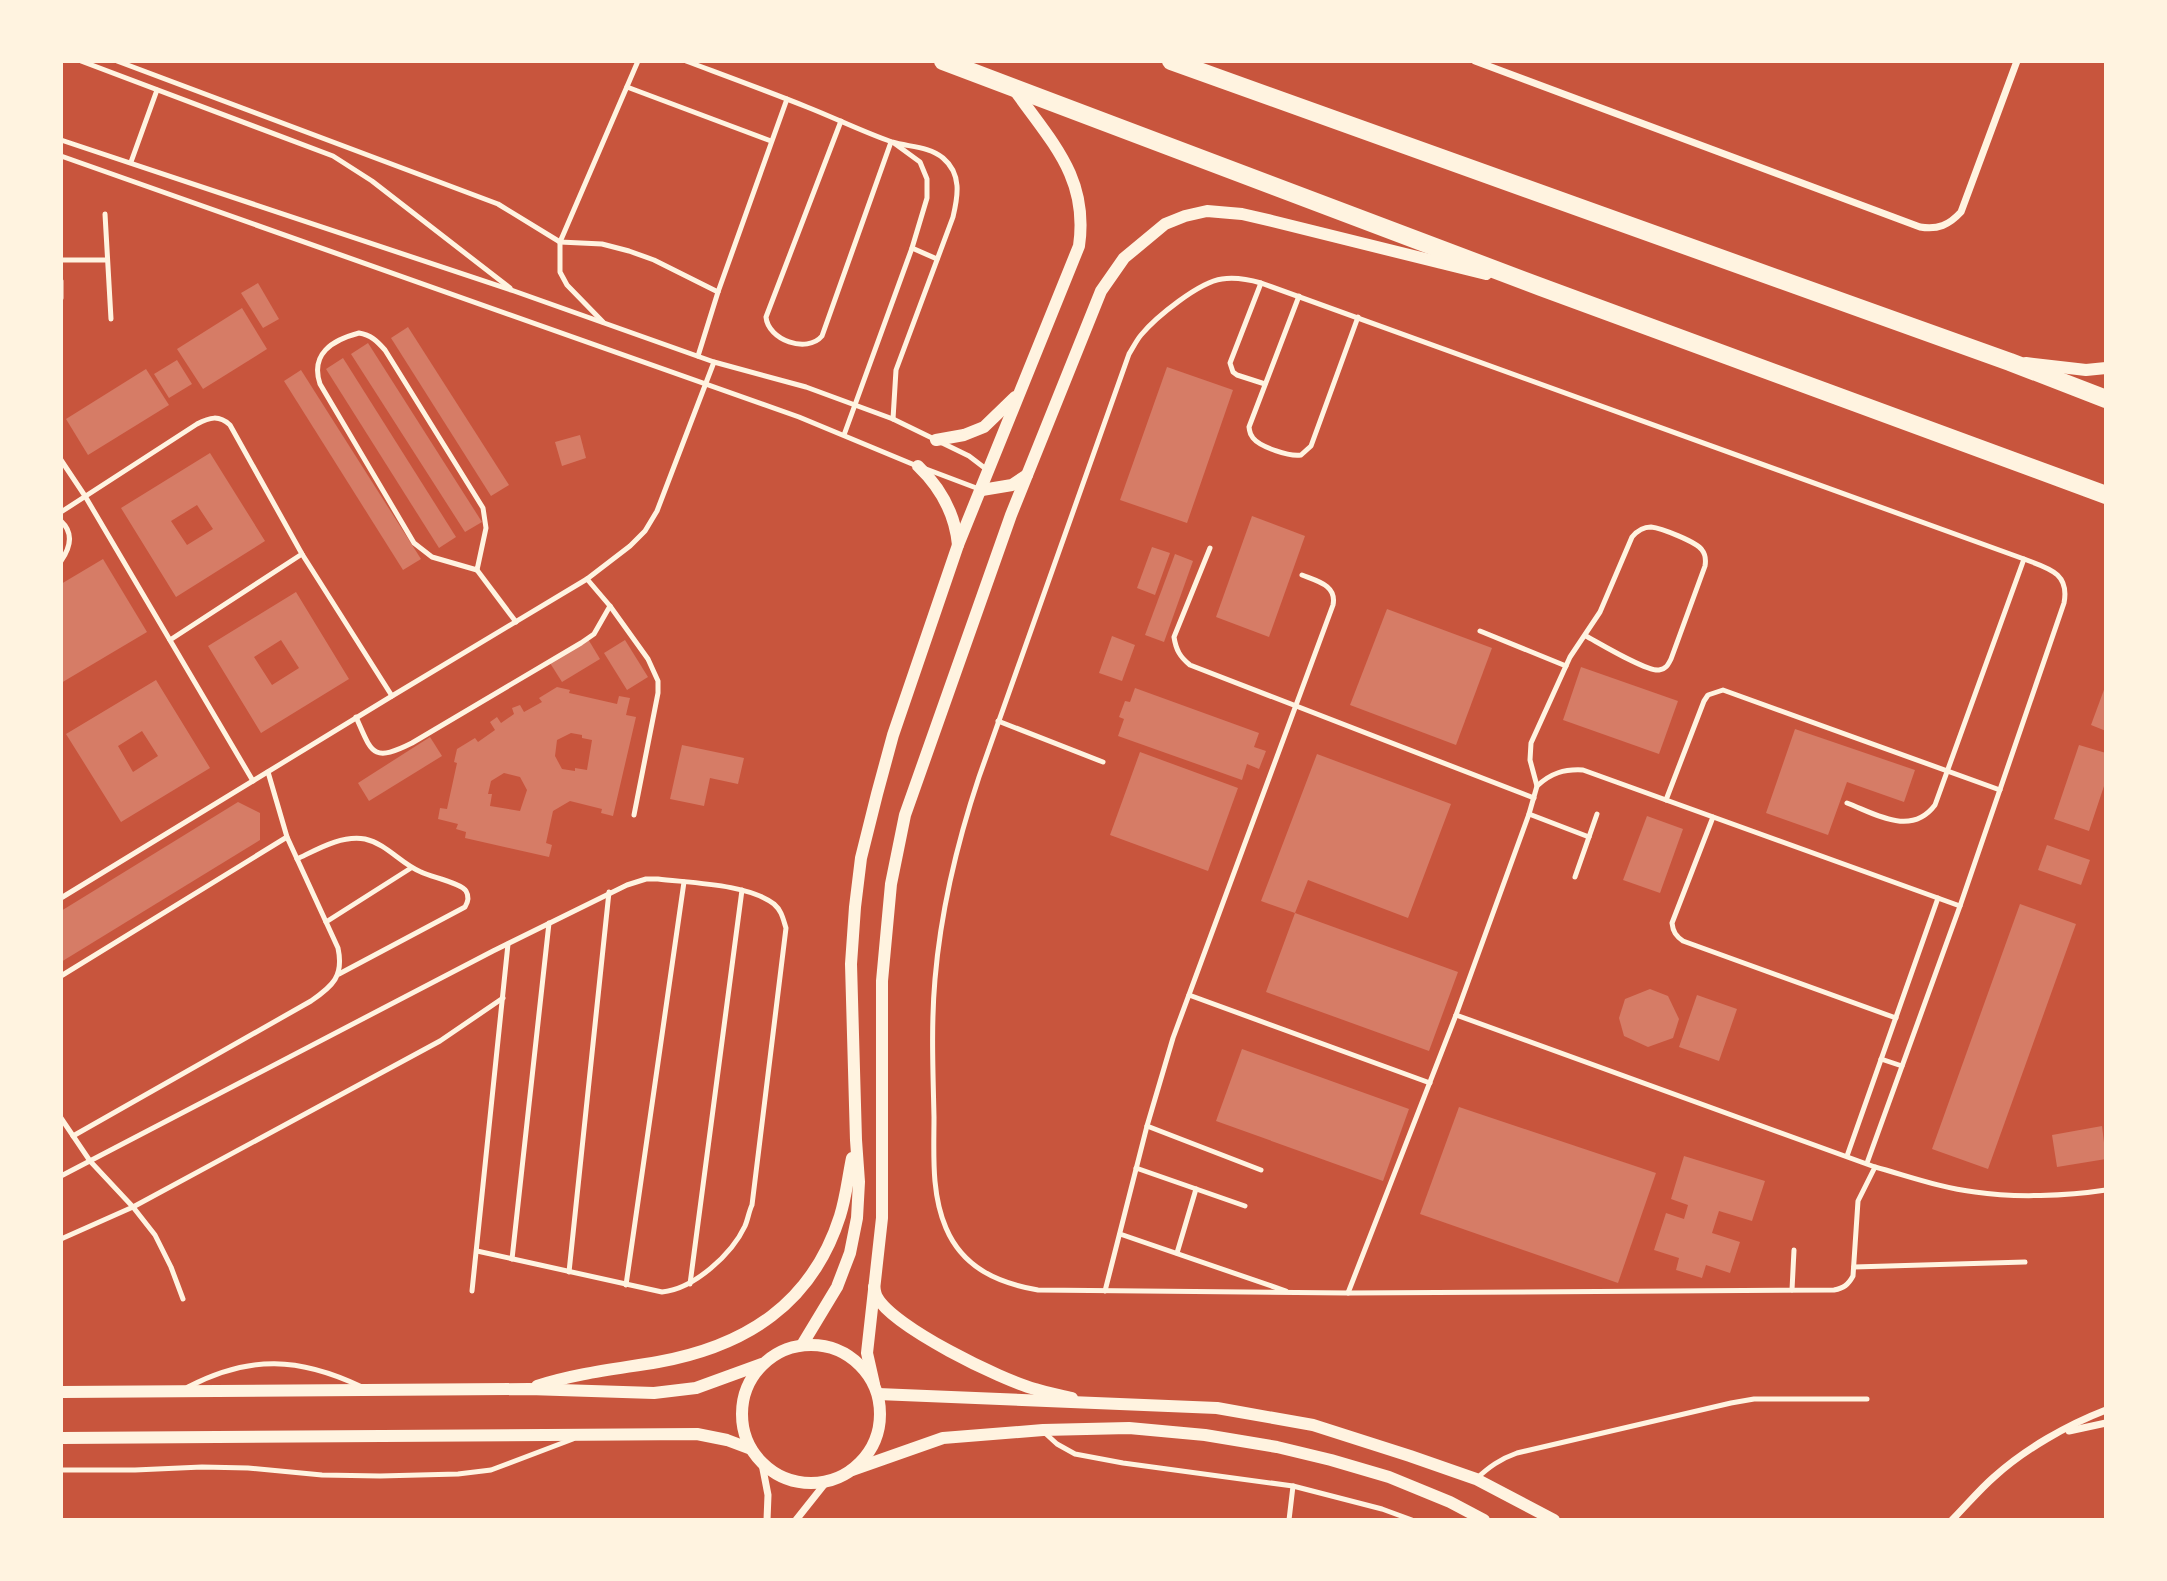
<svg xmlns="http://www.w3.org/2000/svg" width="2167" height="1581" viewBox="0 0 2167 1581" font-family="Lato,sans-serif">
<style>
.building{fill:#d67c66;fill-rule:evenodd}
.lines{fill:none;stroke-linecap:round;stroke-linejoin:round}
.service{stroke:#fff3e0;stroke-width:5}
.minor{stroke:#fff3e0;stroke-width:7}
.tertiary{stroke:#fff3e0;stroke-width:12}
.primary{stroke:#fff3e0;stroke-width:18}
</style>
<rect width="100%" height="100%" fill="#c8553d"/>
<!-- building -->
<g class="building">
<path d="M258 283 279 319 263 328 241 293Z"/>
<path d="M242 308 267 349 203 389 177 349Z"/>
<path d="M408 327 509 485 491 496 391 338Z"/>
<path d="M368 343 482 522 465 532 351 354Z"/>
<path d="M343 358 456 537 439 548 326 369Z"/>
<path d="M177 360 192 384 169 398 154 374Z"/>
<path d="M1167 367 1233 390 1187 523 1120 500Z"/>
<path d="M146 369 169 405 88 455 66 419Z"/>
<path d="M301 370 421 559 403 570 284 381Z"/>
<path d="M580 435 586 458 562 466 555 442Z"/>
<path d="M210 453 265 541 176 597 121 508ZM197 505 213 529 187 545 171 521Z"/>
<path d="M1252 516 1305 536 1269 637 1216 617Z"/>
<path d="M1152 547 1170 553 1155 595 1137 588Z"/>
<path d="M1175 554 1193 561 1164 642 1145 635Z"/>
<path d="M103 559 147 632 61 683V584Z"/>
<path d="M296 592 349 679 261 733 208 646ZM281 640 299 668 272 685 254 657Z"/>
<path d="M1387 609 1492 648 1456 745 1350 705Z"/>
<path d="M1112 636 1135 645 1122 681 1099 673Z"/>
<path d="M588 639 600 659 562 682 550 663Z"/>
<path d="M625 640 648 677 627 690 604 653Z"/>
<path d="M1581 667 1678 701 1659 754 1563 720Z"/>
<path d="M156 680 210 768 121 822 66 734ZM142 731 158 756 133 772 118 746Z"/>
<path d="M557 687 570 690 569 693 617 704 619 696 630 698 626 715 636 717 613 816 601 813 602 809 570 801 553 811 546 843 552 845 549 857 465 838 466 832 456 829 458 824 438 819 440 808 447 809 457 763 454 762 457 749 475 738 478 742 495 730 490 722 497 717 501 723 514 714 512 708 520 705 524 712 542 702 539 698ZM571 733 582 735V738L592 740 587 770 575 768V771L562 769 555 756 557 740ZM504 773 520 777 527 790 520 811 490 806 492 794H488L491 781Z"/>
<path d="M2105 687H2106V731L2091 725Z"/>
<path d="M1135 688 1259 733 1254 747 1266 751 1259 769 1247 764 1242 780 1118 736 1124 719 1119 717 1125 701 1130 702Z"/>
<path d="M1795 729 1915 770 1904 802 1847 782 1828 835 1766 813Z"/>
<path d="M430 737 442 756 369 801 358 783Z"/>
<path d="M682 745 744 758 738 784 710 778 704 806 670 799Z"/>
<path d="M2079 745 2106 753V780L2089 831 2054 819Z"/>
<path d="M1140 752 1238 788 1208 871 1110 835Z"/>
<path d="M1317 754 1451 804 1408 918 1308 880 1295 913 1458 972 1429 1051 1266 992 1295 913 1261 901Z"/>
<path d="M238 802 260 813V840L61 962V911Z"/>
<path d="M1647 816 1683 829 1660 893 1623 880Z"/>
<path d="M2047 845 2090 860 2081 885 2038 870Z"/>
<path d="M2020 904 2076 924 1988 1169 1932 1149Z"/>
<path d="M1650 989 1668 996 1679 1019 1673 1038 1648 1047 1624 1036 1619 1018 1625 999Z"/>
<path d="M1697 995 1737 1009 1719 1061 1679 1047Z"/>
<path d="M1242 1049 1409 1109 1383 1181 1216 1121Z"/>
<path d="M1459 1107 1656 1173 1618 1283 1420 1214Z"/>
<path d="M2102 1126 2106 1159 2057 1167 2052 1135Z"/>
<path d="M1684 1156 1765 1181 1752 1221 1719 1211 1712 1233 1740 1242 1730 1273 1706 1265 1702 1278 1676 1270 1679 1258 1654 1250 1666 1213 1684 1219 1688 1205 1671 1199Z"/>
</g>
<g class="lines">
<!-- service -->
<g class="service">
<path d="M81 61 333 156 372 181 510 288"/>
<path d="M117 61 498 204 560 242 602 244 629 251 654 260 718 292"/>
<path d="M686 61C726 76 767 91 807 107 835 118 863 132 892 142 908 147 929 146 943 158 962 174 958 196 953 217L896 370 893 419"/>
<path d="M627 87 771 141"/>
<path d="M841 121 766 317C768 340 807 354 822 336L891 142"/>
<path d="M61 140 514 291 714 362 806 387 893 419 969 456 986 469"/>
<path d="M61 156 799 417 917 466"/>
<path d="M131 162 157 90"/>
<path d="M105 214 111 319"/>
<path d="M912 248 937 259"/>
<path d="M61 260H107"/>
<path d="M61 281V298"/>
<path d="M1261 283 1230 363 1233 372 1237 375 1265 384"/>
<path d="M1299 296 1249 427C1250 432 1249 433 1253 438 1260 447 1290 457 1301 455L1311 446 1358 317"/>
<path d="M603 322 567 285 560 272V242L638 61"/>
<path d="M359 333C371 335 377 341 385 350L483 508 486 528 477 570 432 557 414 543 320 384C310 354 332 340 359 333Z"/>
<path d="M698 356 718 292 787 99"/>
<path d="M844 435 912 248 927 198V179L920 162 894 143"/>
<path d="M61 460 85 496 253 781"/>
<path d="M926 469 979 489"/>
<path d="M61 512 197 424C210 417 219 415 230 425L302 554 392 696"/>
<path d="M61 521C74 533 70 548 61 561"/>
<path d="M1210 548 1174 637C1176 650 1180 657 1190 665L1534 798"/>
<path d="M477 570 516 622"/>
<path d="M587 579 610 606 648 659 658 681V693L634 815"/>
<path d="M1480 631 1566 666"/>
<path d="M170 640 302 554"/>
<path d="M356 717C372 753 372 763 412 743L581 643 594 634 610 606"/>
<path d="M998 721 1103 762"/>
<path d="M1537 786C1551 773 1564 769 1583 770L1960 906"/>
<path d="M1666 800 1704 701 1708 695 1723 690 2000 790"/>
<path d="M1847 803C1876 814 1911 837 1935 805L2024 559"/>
<path d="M1529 814 1589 837"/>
<path d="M1713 817 1672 923C1673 932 1676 936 1683 941L1896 1018"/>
<path d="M297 859C318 849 341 835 365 839 387 844 401 864 421 872 431 877 461 883 466 891 469 896 468 902 465 907L339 974"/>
<path d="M1575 877 1597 814"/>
<path d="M61 898 392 696 587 579 630 546 645 531 657 511 714 362"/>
<path d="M326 922 411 868"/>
<path d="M61 976 287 837"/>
<path d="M1189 995 1430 1083"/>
<path d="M1456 1015 1875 1167C1908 1176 1941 1188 1975 1192 2014 1198 2067 1196 2106 1190"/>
<path d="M1881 1059 1902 1066"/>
<path d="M61 1118 90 1161 133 1207 155 1235 171 1267 183 1299"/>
<path d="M1147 1126 1261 1170"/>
<path d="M73 1136 311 1001C333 986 344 976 338 948L287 837 268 772"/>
<path d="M1847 1156 1938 898"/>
<path d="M1867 1163 1960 906 2064 603C2070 572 2047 568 2024 559L1261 283C1247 279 1236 277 1222 279 1199 282 1156 317 1141 335 1136 341 1133 348 1129 354L979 777C957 843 941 909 935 979 931 1025 933 1071 934 1117 934 1154 931 1193 946 1228 963 1268 998 1283 1038 1290L1348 1293 1834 1290C1844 1288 1848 1285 1853 1276L1858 1201 1875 1167"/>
<path d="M1136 1168 1245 1206"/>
<path d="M61 1176 493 951 627 885 646 879H658C691 883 748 884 774 904 782 911 783 919 786 928L752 1205C749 1211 748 1219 745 1226 732 1254 694 1289 662 1292L477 1251"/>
<path d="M1120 1234 1286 1291"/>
<path d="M61 1239 133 1207 440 1041 503 998"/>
<path d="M1177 1253 1196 1189"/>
<path d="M512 1259 549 923"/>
<path d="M1854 1267 2025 1262"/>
<path d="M569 1272 609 892"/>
<path d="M690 1284 742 890"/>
<path d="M626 1285 684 882"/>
<path d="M1792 1290 1794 1250"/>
<path d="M472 1291 508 944"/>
<path d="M1105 1291 1147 1126 1173 1038 1333 605C1337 585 1317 581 1302 575"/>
<path d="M1348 1293 1456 1015 1529 814 1537 786 1530 760 1531 743 1570 657 1600 612 1632 537C1637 531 1643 527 1651 527 1661 528 1697 542 1702 550 1706 555 1706 560 1705 566L1671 659C1668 665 1666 669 1659 670 1647 672 1599 643 1586 636"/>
<path d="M188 1387C250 1355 299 1357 362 1387"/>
<path d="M1045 1433 1057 1444 1075 1454 1123 1463 1293 1486 1382 1509 1412 1520"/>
<path d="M61 1470H135L202 1467 248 1468 322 1475 380 1476 458 1474 491 1470 573 1439"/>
<path d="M1476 1479C1489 1467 1500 1459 1517 1453L1731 1403 1754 1399H1867"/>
<path d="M1289 1520 1293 1486"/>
</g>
<!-- minor -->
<g class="minor">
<path d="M1475 61 1920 227C1938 230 1949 225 1961 212L2017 61"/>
<path d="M2069 1431 2106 1423"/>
<path d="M762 1464 768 1495 767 1520"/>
<path d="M796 1520 827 1481"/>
<path d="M1952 1520C1966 1506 1979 1490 1994 1477 2025 1449 2067 1425 2106 1410"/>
</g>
<!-- tertiary -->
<g class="tertiary">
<path d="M2026 363 2086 370 2106 368"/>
<path d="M936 440 964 435 984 427 1015 397"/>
<path d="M918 466C941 488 955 513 958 545"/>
<path d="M982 490 1012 485 1027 475"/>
<path d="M874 1287C875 1290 875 1294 877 1297 893 1327 1001 1380 1035 1389 1047 1393 1060 1395 1072 1398"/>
<circle cx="811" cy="1414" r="69"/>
<path d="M802 1345 837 1287 850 1253 857 1218 859 1182 856 1140 851 964 855 907 861 858 877 794 893 735 958 545 1079 246C1089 177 1051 142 1014 89"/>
<path d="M874 1384 867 1353 882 1218V981L891 884 905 815 1011 515 1101 291 1124 258 1165 224 1185 216 1207 211 1242 214 1272 221 1486 274"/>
<path d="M537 1386C577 1373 617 1369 658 1362 746 1346 812 1304 840 1216 846 1197 848 1177 852 1158"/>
<path d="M61 1392 529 1389 654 1393 696 1388 762 1364"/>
<path d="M878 1394 1217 1408 1313 1425 1410 1456 1476 1479 1554 1520"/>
<path d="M61 1438 697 1434 727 1440 751 1449"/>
<path d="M852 1470 943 1438 1043 1430 1129 1428 1205 1435 1277 1447 1331 1460 1389 1477 1450 1502 1484 1520"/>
</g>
<!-- primary -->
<g class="primary">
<path d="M943 61 1541 287 2106 495"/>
<path d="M1171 61 2010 362 2106 399"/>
</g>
</g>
<!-- border -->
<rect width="2167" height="1581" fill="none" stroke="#fff3e0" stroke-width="126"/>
</svg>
